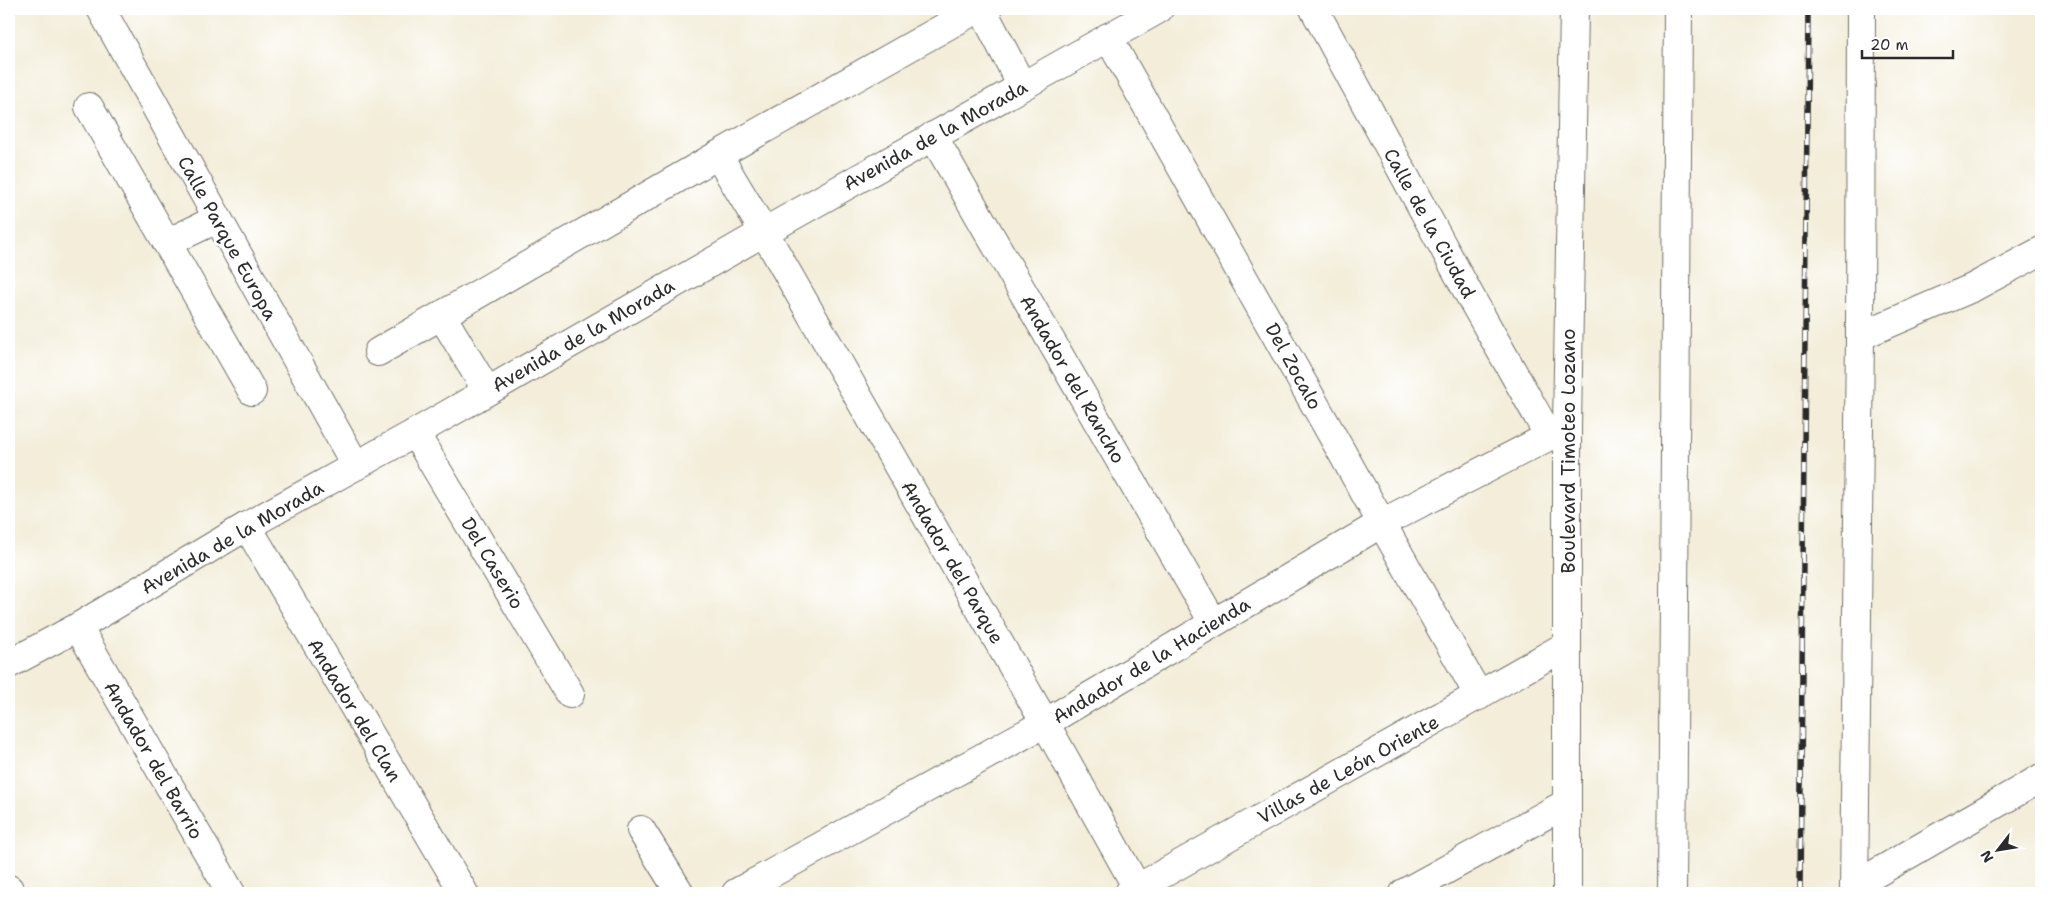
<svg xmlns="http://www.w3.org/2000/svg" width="2050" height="902" viewBox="0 0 2050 902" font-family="'Shantell Sans',sans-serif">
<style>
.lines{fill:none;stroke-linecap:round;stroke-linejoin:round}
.street-casing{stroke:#716f68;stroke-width:30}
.primary-casing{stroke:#716f68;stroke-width:30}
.street{stroke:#fff;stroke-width:28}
.primary{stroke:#fff;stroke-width:28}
.rail-casing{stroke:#2b2b2b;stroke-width:5.5}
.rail{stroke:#fff;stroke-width:4;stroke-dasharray:11;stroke-linecap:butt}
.labels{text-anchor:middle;stroke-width:5;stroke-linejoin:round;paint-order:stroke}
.street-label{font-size:19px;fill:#2b2b2b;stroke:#fff}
</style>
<rect width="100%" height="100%" fill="#fff"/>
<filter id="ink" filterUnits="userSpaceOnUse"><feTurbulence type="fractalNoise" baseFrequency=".02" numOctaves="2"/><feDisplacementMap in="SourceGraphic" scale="10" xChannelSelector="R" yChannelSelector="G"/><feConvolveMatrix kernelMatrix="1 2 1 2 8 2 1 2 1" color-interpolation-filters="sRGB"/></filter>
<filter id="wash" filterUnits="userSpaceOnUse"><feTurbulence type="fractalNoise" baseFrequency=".0096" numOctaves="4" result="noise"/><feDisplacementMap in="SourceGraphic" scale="20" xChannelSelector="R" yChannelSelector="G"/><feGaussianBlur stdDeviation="1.12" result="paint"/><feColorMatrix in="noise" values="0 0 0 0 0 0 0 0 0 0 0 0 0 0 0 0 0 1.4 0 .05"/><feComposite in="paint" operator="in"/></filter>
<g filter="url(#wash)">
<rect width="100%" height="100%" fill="#f3edd9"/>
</g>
<g filter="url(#ink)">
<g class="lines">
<!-- street casing -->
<g class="street-casing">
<g id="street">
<path d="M101 9 356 466"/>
<path d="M982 9 1022 86"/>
<path d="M1314 9 1470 296 1549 436"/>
<path d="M1108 37 1479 696"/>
<path d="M89 107 252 391"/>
<path d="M933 136 1213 622"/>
<path d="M718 155 764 232 1045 723 1140 893"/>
<path d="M167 243 217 219"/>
<path d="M442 316 487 391"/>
<path d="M1860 336 1972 288 2041 251"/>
<path d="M378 352 718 155 977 9"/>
<path d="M415 433 570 694"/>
<path d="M247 526 464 893"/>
<path d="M78 627 231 893"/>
<path d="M9 664 78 627 247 526 415 433 764 232 1159 9"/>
<path d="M641 830 680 893"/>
<path d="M1854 886 2041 778"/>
<path d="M9 889 11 893"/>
<path d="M736 893 1045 723 1382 523 1567 427"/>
<path d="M1129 893 1567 645"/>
<path d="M1404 893 1567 803"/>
<path d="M1854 893 1860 336 1861 9"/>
</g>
</g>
<!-- primary casing -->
<g class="primary-casing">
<g id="primary">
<path d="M1567 893V427L1574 9"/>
<path d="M1672 893 1678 9"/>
</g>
</g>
<!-- street -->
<use href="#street" class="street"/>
<!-- primary -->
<use href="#primary" class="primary"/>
<!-- rail casing -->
<g class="rail-casing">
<path id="rail" d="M1800 893 1808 9"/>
</g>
<!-- rail -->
<use href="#rail" class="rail"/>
</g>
</g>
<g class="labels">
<!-- street labels -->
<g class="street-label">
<text transform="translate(935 135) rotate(-29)" y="7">Avenida de la Morada</text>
<text transform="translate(1430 223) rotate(61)" y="7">Calle de la Ciudad</text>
<text transform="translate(228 238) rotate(61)" y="7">Calle Parque Europa</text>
<text transform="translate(583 335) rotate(-30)" y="7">Avenida de la Morada</text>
<text transform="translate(1294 366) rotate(61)" y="7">Del Zocalo</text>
<text transform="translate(1073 379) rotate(60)" y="7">Andador del Rancho</text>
<text transform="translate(1568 451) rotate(-90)" y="7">Boulevard Timoteo Lozano</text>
<text transform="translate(232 537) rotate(-30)" y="7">Avenida de la Morada</text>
<text transform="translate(953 562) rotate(60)" y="7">Andador del Parque</text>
<text transform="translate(493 563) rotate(59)" y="7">Del Caserio</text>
<text transform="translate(1151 660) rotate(-31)" y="7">Andador de la Hacienda</text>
<text transform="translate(355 710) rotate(59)" y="7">Andador del Clan</text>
<text transform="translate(154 760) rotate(60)" y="7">Andador del Barrio</text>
<text transform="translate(1348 769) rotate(-29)" y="7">Villas de León Oriente</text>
</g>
</g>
<!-- margin -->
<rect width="2050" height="902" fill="none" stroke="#fff" stroke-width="30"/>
<!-- north arrow -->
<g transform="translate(1998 850) rotate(239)" stroke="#ffffff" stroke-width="4" paint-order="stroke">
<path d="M0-4L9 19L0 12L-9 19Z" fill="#2b2b2b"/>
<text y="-8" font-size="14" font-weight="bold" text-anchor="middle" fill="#2b2b2b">N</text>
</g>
<!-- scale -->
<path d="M1862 50v8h91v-8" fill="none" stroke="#2b2b2b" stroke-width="2.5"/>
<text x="1870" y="50" font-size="15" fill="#2b2b2b" stroke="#ffffff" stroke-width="4" paint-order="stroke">20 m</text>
</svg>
